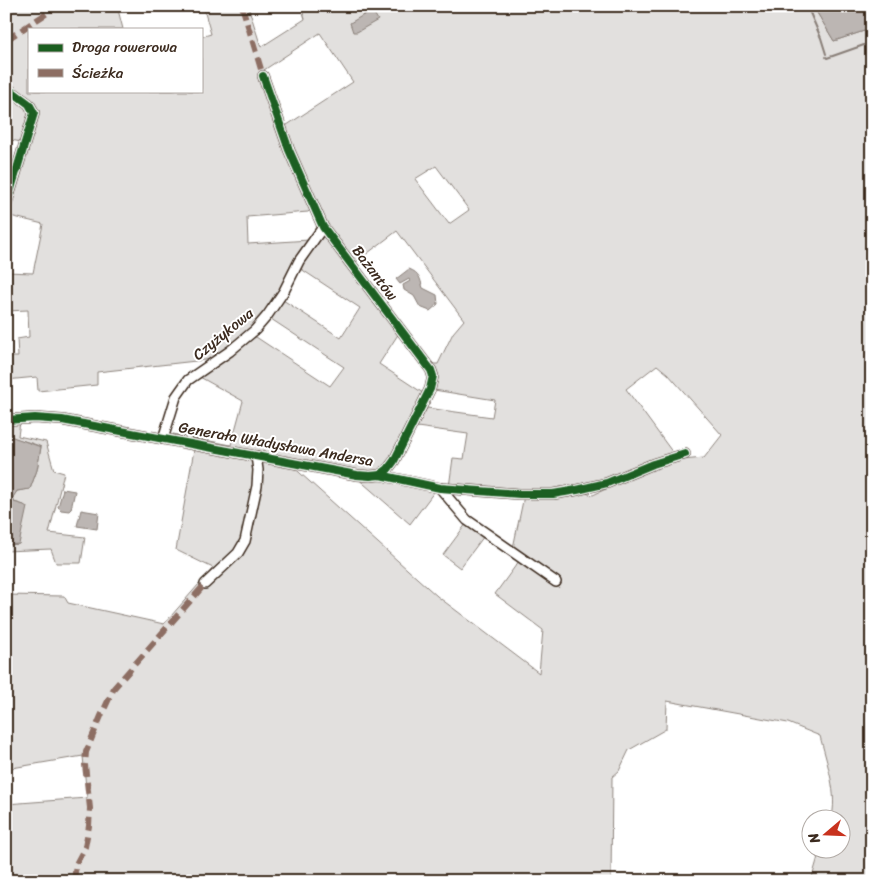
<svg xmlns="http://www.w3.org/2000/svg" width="878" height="887" viewBox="0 0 878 887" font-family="Sriracha,sans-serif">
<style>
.green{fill:#e2e0de;stroke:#8e857e;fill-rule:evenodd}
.water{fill:#bcb6b3;stroke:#887e77}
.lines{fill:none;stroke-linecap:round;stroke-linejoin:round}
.stream{stroke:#887e77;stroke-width:2}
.minor-casing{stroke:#3b2a1e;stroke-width:12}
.minor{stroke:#fff;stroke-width:9}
.quiet{stroke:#8d6e63;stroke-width:6;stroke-dasharray:12 6;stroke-linecap:butt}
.cycleway-casing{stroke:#fff;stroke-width:11}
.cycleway{stroke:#1b5e20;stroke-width:8}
.labels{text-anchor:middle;stroke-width:4;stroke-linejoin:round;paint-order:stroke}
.street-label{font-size:15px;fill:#3b2a1e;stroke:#fff}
</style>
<rect width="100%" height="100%" fill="#fff"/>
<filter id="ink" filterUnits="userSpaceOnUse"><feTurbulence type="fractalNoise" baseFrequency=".02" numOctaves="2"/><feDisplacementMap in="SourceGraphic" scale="10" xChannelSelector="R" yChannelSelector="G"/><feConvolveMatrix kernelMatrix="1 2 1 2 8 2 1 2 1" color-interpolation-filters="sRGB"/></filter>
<g filter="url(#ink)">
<!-- green -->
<g class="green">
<path d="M6 6H117L123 29H29V91H201V37L211 34 203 6H248L261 47 305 19 301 6H813L834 41 864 31 872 36V881H811L820 850H840V820L831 819C839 797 826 760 820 736L788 723 667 701 666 729 629 750 619 771 612 777 611 881H6V804L87 798 83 756 6 769V595L64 596 68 603 164 624 213 568 176 550 194 450 290 464 437 596 539 673 543 630 495 594 519 561 513 548 524 496 582 492 593 495 651 468 682 460 704 458 722 435 668 374 657 365 626 389 673 453 611 480 542 493 449 487 453 458 464 459 468 434 417 427 427 408 492 417 495 400 434 390 437 377 433 364H438L453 333 464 320 397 231 356 262H353L333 237 315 206 308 212 247 217 248 244 309 240 282 288 257 323 214 359 97 372V385L38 391 37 377 6 380V357H18L17 339 29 337 28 310 6 311V272L33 273 43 224 6 215 36 118 6 85ZM320 33 353 82 284 127 264 70ZM436 166 469 210 449 224 415 179Z"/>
<path d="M6 89 18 98 32 115 21 142 6 139Z"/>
<path d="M323 235 326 236 399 333 379 364 423 393 392 460 384 470 367 474 174 437 173 434 231 445 243 401 198 376 253 337H256L330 386 344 367 271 319 283 300 341 338 360 308 298 267 321 236Z"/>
<path d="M20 422 18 436 46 442 54 470 64 473 49 533 85 537 81 563H56L51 549 6 551V545L19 544 24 505 14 502 13 497 17 491 30 489 37 470 41 447C37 444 11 437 6 437V423Z"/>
<path d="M356 477 374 478 429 489 434 492 410 524Z"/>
<path d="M466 524 484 536 460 568 443 555Z"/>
</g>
<!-- water -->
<g class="water">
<path d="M813 6H872V36L864 31 834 41Z"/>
<path d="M372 10 378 20 357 32H353L350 23Z"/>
<path d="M409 269C420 273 420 279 423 288L437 295 438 304 430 311 420 307 414 296 404 290 403 285 410 281 409 279 400 284 396 279Z"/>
<path d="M10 436 41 447 37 470 30 489 17 491 13 497 14 502 24 505 27 507 19 544 6 545V437Z"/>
<path d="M63 489 75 491 71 509 69 511 61 510 58 507Z"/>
<path d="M81 510 99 513 97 529 77 526Z"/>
</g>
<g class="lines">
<!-- stream -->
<g class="stream">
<path d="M807 6 821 38 826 54"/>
<path d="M826 57 827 58 864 45 868 44 872 47"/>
</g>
<!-- minor casing -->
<g class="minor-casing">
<g id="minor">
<path d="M263 76 289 150 323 227 431 370 433 376 430 389 394 461 388 469 380 475"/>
<path d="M6 87 29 104 34 113 6 205"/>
<path d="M6 420 35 418 62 420 357 475 370 476 380 475 440 488 520 494H553L577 490 607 483 653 464 685 454"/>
<path d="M163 439 176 397 188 380 230 351 255 330 267 316 284 291 299 261 323 227"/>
<path d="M440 488 467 520 556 582"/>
<path d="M205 584 238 553 245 541 257 486 258 470 256 456"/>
</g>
</g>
<!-- minor -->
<use href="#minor" class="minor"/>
<!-- quiet -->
<g class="quiet">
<path d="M242 6 263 76"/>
<path d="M6 40 58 6"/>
<path d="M74 881 76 864 85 847 89 826 90 808 85 765 86 752 101 716 114 688 205 584"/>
</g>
<!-- cycleway casing -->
<g class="cycleway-casing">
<g id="cycleway">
<path d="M263 76 289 150 323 227 431 370 433 376 430 389 394 461 388 469 380 475"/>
<path d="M6 87 29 104 34 113 6 205"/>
<path d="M6 420 35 418 62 420 357 475 370 476 380 475 440 488 520 494H553L577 490 607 483 653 464 685 454"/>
</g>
</g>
<!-- cycleway -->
<use href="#cycleway" class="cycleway"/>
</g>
</g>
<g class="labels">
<!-- street labels -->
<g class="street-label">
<text transform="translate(375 273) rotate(53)" y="5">Bażantów</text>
<text transform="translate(223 334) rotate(-39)" y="5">Czyżykowa</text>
<text transform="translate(276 444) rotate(10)" y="5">Generała Władysława Andersa</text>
</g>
</g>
<!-- margin -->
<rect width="878" height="887" fill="none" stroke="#fff" stroke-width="25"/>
<rect x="12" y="12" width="853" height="862" fill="none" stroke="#3b2a1e" stroke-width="2" filter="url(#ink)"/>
<!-- legend -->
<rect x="28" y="28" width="175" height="65" fill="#ffffff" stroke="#b1aaa5"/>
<rect x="38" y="44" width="25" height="8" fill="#1b5e20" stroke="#b1aaa5"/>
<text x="72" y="52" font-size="15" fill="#3b2a1e">Droga rowerowa</text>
<rect x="38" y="69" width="25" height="8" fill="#8d6e63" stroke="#b1aaa5"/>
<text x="72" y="78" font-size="15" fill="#3b2a1e">Ścieżka</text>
<!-- north arrow -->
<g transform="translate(826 834) rotate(251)"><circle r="24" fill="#ffffff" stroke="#b1aaa5"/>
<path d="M0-4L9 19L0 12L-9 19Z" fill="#c8321e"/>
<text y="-8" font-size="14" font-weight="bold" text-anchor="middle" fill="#3b2a1e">N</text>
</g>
</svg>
